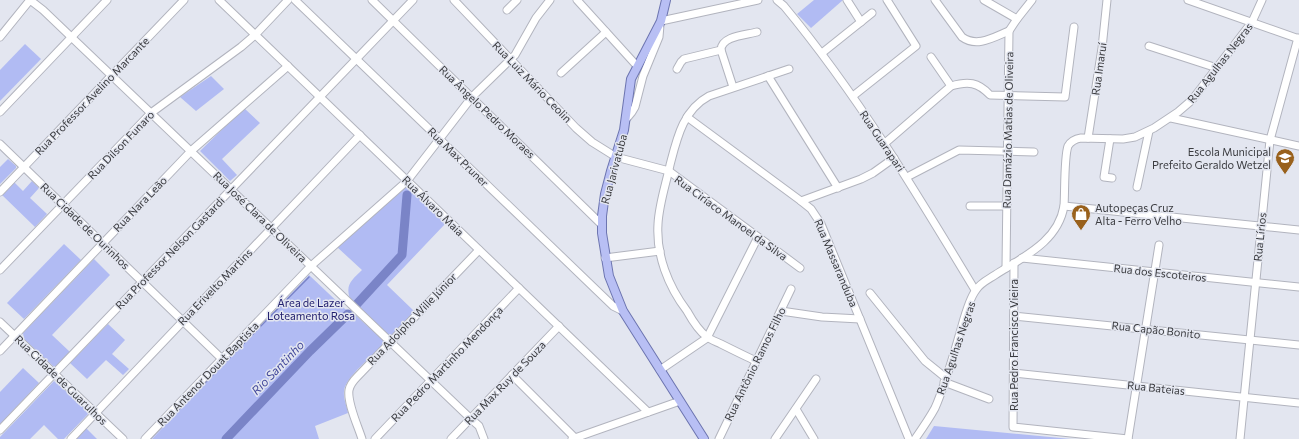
<svg xmlns="http://www.w3.org/2000/svg" width="1299" height="439" viewBox="0 0 1299 439" font-family="Commissioner,sans-serif">
<style>
.green{fill:#b1bbf3}
.lines{fill:none;stroke-linecap:round;stroke-linejoin:round}
.stream{stroke:#7a84c7;stroke-width:1.5}
.river{stroke:#7a84c7;stroke-width:9}
.minor-casing{stroke:#b2b4be;stroke-width:9}
.major-casing{stroke:#6d75b0;stroke-width:10}
.minor{stroke:#fff;stroke-width:7}
.major{stroke:#b8bff4;stroke-width:8}
.labels{text-anchor:middle;stroke-width:3;stroke-linejoin:round;paint-order:stroke}
.street-label{font-size:11px;fill:#3b3c40;stroke:#e3e6f0}
.poi-label{font-size:11px;fill:#3b3c40;stroke:#e3e6f0;text-anchor:end}
.park-label{font-size:11px;fill:#23206f;stroke:#e3e6f0}
.water-label{font-size:12px;font-style:italic;fill:#444a9c;stroke:#e3e6f0}
</style>
<rect width="100%" height="100%" fill="#e3e6f0"/>
<!-- green -->
<g class="green">
<path d="M814 0H843L811 28 797 14Z"/>
<path d="M25 44 41 59 0 101V70Z"/>
<path d="M211 76 224 89 196 111 180 97Z"/>
<path d="M244 108 260 123 222 159 237 175 230 181 200 151Z"/>
<path d="M8 159 16 166V168L0 184V167Z"/>
<path d="M13 181 23 191 32 181 39 188 30 198 47 214 35 227 1 194Z"/>
<path d="M403 188H407L411 190 445 224 387 285 414 311C408 317 396 335 389 336L350 299C345 284 352 280 362 270L337 247Z"/>
<path d="M64 244 81 260 24 319 7 303Z"/>
<path d="M94 259 110 275 52 335 70 352 56 366 54 367 24 339 23 333Z"/>
<path d="M309 275 345 309 351 311 384 341V344C374 355 345 377 344 391 343 399 347 406 348 413L315 426 319 439H152Z"/>
<path d="M108 324 125 340 112 354 129 369 123 375 106 360 87 379 70 363Z"/>
<path d="M23 368 39 383 0 424V392Z"/>
<path d="M54 381 88 410 89 413 64 439H58L44 425 30 439H0V437Z"/>
<path d="M934 426 1071 439H926Z"/>
<path d="M85 427 97 439H74Z"/>
</g>
<g class="lines">
<!-- stream -->
<path class="stream" d="M150 439 309 277"/>
<!-- river -->
<g class="river">
<path d="M356 305 402 255 407 195"/>
<path d="M226 439 310 351 348 314"/>
</g>
<!-- minor casing -->
<g class="minor-casing">
<g id="minor">
<path d="M219 0 648 412"/>
<path d="M295 0 613 306 623 311"/>
<path d="M372 0 601 224"/>
<path d="M454 0 576 128 592 142 616 157 669 171 800 268"/>
<path d="M577 0 637 66"/>
<path d="M777 0 784 6C857 94 916 192 975 290"/>
<path d="M847 0 861 22"/>
<path d="M935 0 962 37C977 48 994 37 1009 31"/>
<path d="M984 0 1017 19"/>
<path d="M1188 0 1299 39"/>
<path d="M507 10 517 0"/>
<path d="M661 21 758 0"/>
<path d="M0 37 30 0 43 10 471 419 479 426 484 439"/>
<path d="M1149 46 1217 68"/>
<path d="M822 53 872 13"/>
<path d="M931 57 951 86"/>
<path d="M677 69 681 62 684 59 721 50"/>
<path d="M561 73 606 32"/>
<path d="M768 76 838 188"/>
<path d="M733 87 721 50C721 36 746 35 757 32"/>
<path d="M853 96 916 46 887 0"/>
<path d="M0 112 107 0"/>
<path d="M687 117 801 201 811 209 821 224 909 439"/>
<path d="M627 118 632 112 635 107 643 76 659 37 660 25"/>
<path d="M1171 118 1299 146"/>
<path d="M1088 138 1102 48 1107 0"/>
<path d="M1110 139 1104 177 1112 178"/>
<path d="M0 144 222 359"/>
<path d="M884 144 951 86C968 81 978 82 990 95L1065 97 1074 27"/>
<path d="M907 177 959 150 1034 152"/>
<path d="M1137 187 1149 131"/>
<path d="M0 192 184 0"/>
<path d="M801 201 861 179 873 173 894 158"/>
<path d="M970 206H1007"/>
<path d="M1064 206 1299 230"/>
<path d="M605 258 660 251"/>
<path d="M1022 258 1299 287"/>
<path d="M1014 263 1013 427 1128 439"/>
<path d="M1006 268 1009 31 1017 19 1032 0"/>
<path d="M0 270 151 113 241 47 255 35 288 0"/>
<path d="M870 293 925 361 946 378"/>
<path d="M781 311 822 317 860 319"/>
<path d="M1014 316 1299 345"/>
<path d="M0 322 123 439"/>
<path d="M0 351 191 151 288 66"/>
<path d="M756 361C745 356 733 350 721 344 717 342 711 340 707 337 699 331 692 320 687 311 668 286 656 255 658 224 659 204 666 184 670 165 677 138 683 110 709 96L789 69"/>
<path d="M660 370 707 338 758 237"/>
<path d="M1014 373 1299 403"/>
<path d="M512 375 575 438"/>
<path d="M944 382 989 399"/>
<path d="M796 409 814 439"/>
<path d="M0 430 413 0"/>
<path d="M71 439 360 135"/>
<path d="M145 439 311 266 407 181 472 97 515 55 536 18 550 0"/>
<path d="M362 439C358 426 347 403 349 390 350 385 353 381 357 377L479 250"/>
<path d="M375 439 519 288"/>
<path d="M451 439 559 326"/>
<path d="M572 439 680 401"/>
<path d="M719 439 791 289"/>
<path d="M775 439 816 379"/>
<path d="M915 439C922 429 929 419 935 408 945 385 952 360 959 336 963 323 968 300 976 290 980 283 989 279 995 275 1023 257 1058 242 1064 206 1065 193 1064 157 1068 146 1071 141 1075 139 1081 138L1123 139 1135 137 1154 128 1178 112 1192 100 1252 22 1262 0"/>
<path d="M1128 439 1159 245"/>
<path d="M1240 439 1270 140 1298 38"/>
</g>
</g>
<!-- major casing -->
<g class="major-casing">
<path id="major" d="M666 0 661 21 631 79 624 130 611 171 605 194 602 216V233L609 276 623 311 704 439"/>
</g>
<!-- minor -->
<use href="#minor" class="minor"/>
<!-- major -->
<use href="#major" class="major"/>
</g>
<!-- icons -->
<defs>
<g id="school-pin" transform="scale(1)"><path d="M0 17L-7.5 6A9.5 9.5 0 1 1 7.5 6Z" fill="#99611c" stroke="#e3e6f0"/><path d="M0-5L7-2L0 1L-7-2ZM-4 1L0 2.5L4 1V4Q0 6-4 4Z" fill="#fff"/></g>
<g id="shop-pin" transform="scale(1)"><path d="M0 17L-7.5 6A9.5 9.5 0 1 1 7.5 6Z" fill="#99611c" stroke="#e3e6f0"/><path d="M-5-2.5h2.3a2.7 3.5 0 0 1 5.4 0H5L5.5 6h-11ZM-1.5-2.5h3a1.5 2.3 0 0 0-3 0Z" fill="#fff"/></g>
</defs>
<g fill-rule="evenodd">
<use href="#school-pin" x="1285" y="158"/>
<use href="#shop-pin" x="1081" y="214"/>
</g>
<g class="labels">
<!-- street labels -->
<g class="street-label">
<text transform="translate(1220 63) rotate(-52)" y="4">Rua Agulhas Negras</text>
<text transform="translate(1099 69) rotate(-82)" y="4">Rua Imaruí</text>
<text transform="translate(532 82) rotate(46)" y="4">Rua Luiz Mário Ceolin</text>
<text transform="translate(92 96) rotate(-46)" y="4">Rua Professor Avelino Marcante</text>
<text transform="translate(487 112) rotate(44)" y="4">Rua Ângelo Pedro Moraes</text>
<text transform="translate(1008 130) rotate(-89)" y="4">Rua Damázio Matias de Oliveira</text>
<text transform="translate(882 141) rotate(56)" y="4">Rua Guarapari</text>
<text transform="translate(121 145) rotate(-46)" y="4">Rua Dilson Funaro</text>
<text transform="translate(458 157) rotate(44)" y="4">Rua Max Pruner</text>
<text transform="translate(614 169) rotate(-75)" y="4">Rua Jarivatuba</text>
<text transform="translate(140 204) rotate(-46)" y="4">Rua Nara Leão</text>
<text transform="translate(433 206) rotate(44)" y="4">Rua Álvaro Maia</text>
<text transform="translate(260 217) rotate(44)" y="4">Rua José Clara de Oliveira</text>
<text transform="translate(731 218) rotate(36)" y="4">Rua Ciríaco Manoel da Silva</text>
<text transform="translate(85 226) rotate(44)" y="4">Rua Cidade de Ourinhos</text>
<text transform="translate(1260 237) rotate(-84)" y="4">Rua Lírios</text>
<text transform="translate(170 253) rotate(-46)" y="4">Rua Professor Nelson Gastardi</text>
<text transform="translate(836 263) rotate(67)" y="4">Rua Massaranduba</text>
<text transform="translate(1160 273) rotate(6)" y="4">Rua dos Escoteiros</text>
<text transform="translate(215 287) rotate(-46)" y="4">Rua Erivelto Martins</text>
<text transform="translate(412 319) rotate(-46)" y="4">Rua Adolpho Wille Júnior</text>
<text transform="translate(1156 330) rotate(6)" y="4">Rua Capão Bonito</text>
<text transform="translate(1014 345) rotate(-90)" y="4">Rua Pedro Francisco Vieira</text>
<text transform="translate(956 348) rotate(-71)" y="4">Rua Agulhas Negras</text>
<text transform="translate(447 364) rotate(-46)" y="4">Rua Pedro Martinho Mendonça</text>
<text transform="translate(755 364) rotate(-64)" y="4">Rua Antônio Ramos Filho</text>
<text transform="translate(208 374) rotate(-46)" y="4">Rua Antenor Douat Baptista</text>
<text transform="translate(61 380) rotate(44)" y="4">Rua Cidade de Guarulhos</text>
<text transform="translate(505 383) rotate(-46)" y="4">Rua Max Ruy de Souza</text>
<text transform="translate(1156 388) rotate(6)" y="4">Rua Bateias</text>
</g>
<!-- poi labels -->
<g class="poi-label">
<text x="1271" y="156">Escola Municipal<tspan x="1271" dy="13">Prefeito Geraldo Wetzel</tspan></text>
<text x="1095" y="212" text-anchor="start">Autopeças Cruz<tspan x="1095" dy="13">Alta - Ferro Velho</tspan></text>
</g>
<!-- park labels -->
<g class="park-label">
<text x="311" y="307">Área de Lazer<tspan x="311" dy="13">Loteamento Rosa</tspan></text>
</g>
<!-- water labels -->
<g class="water-label">
<text transform="translate(278 368) rotate(-46)" y="4">Rio Santinho</text>
</g>
</g>
</svg>
